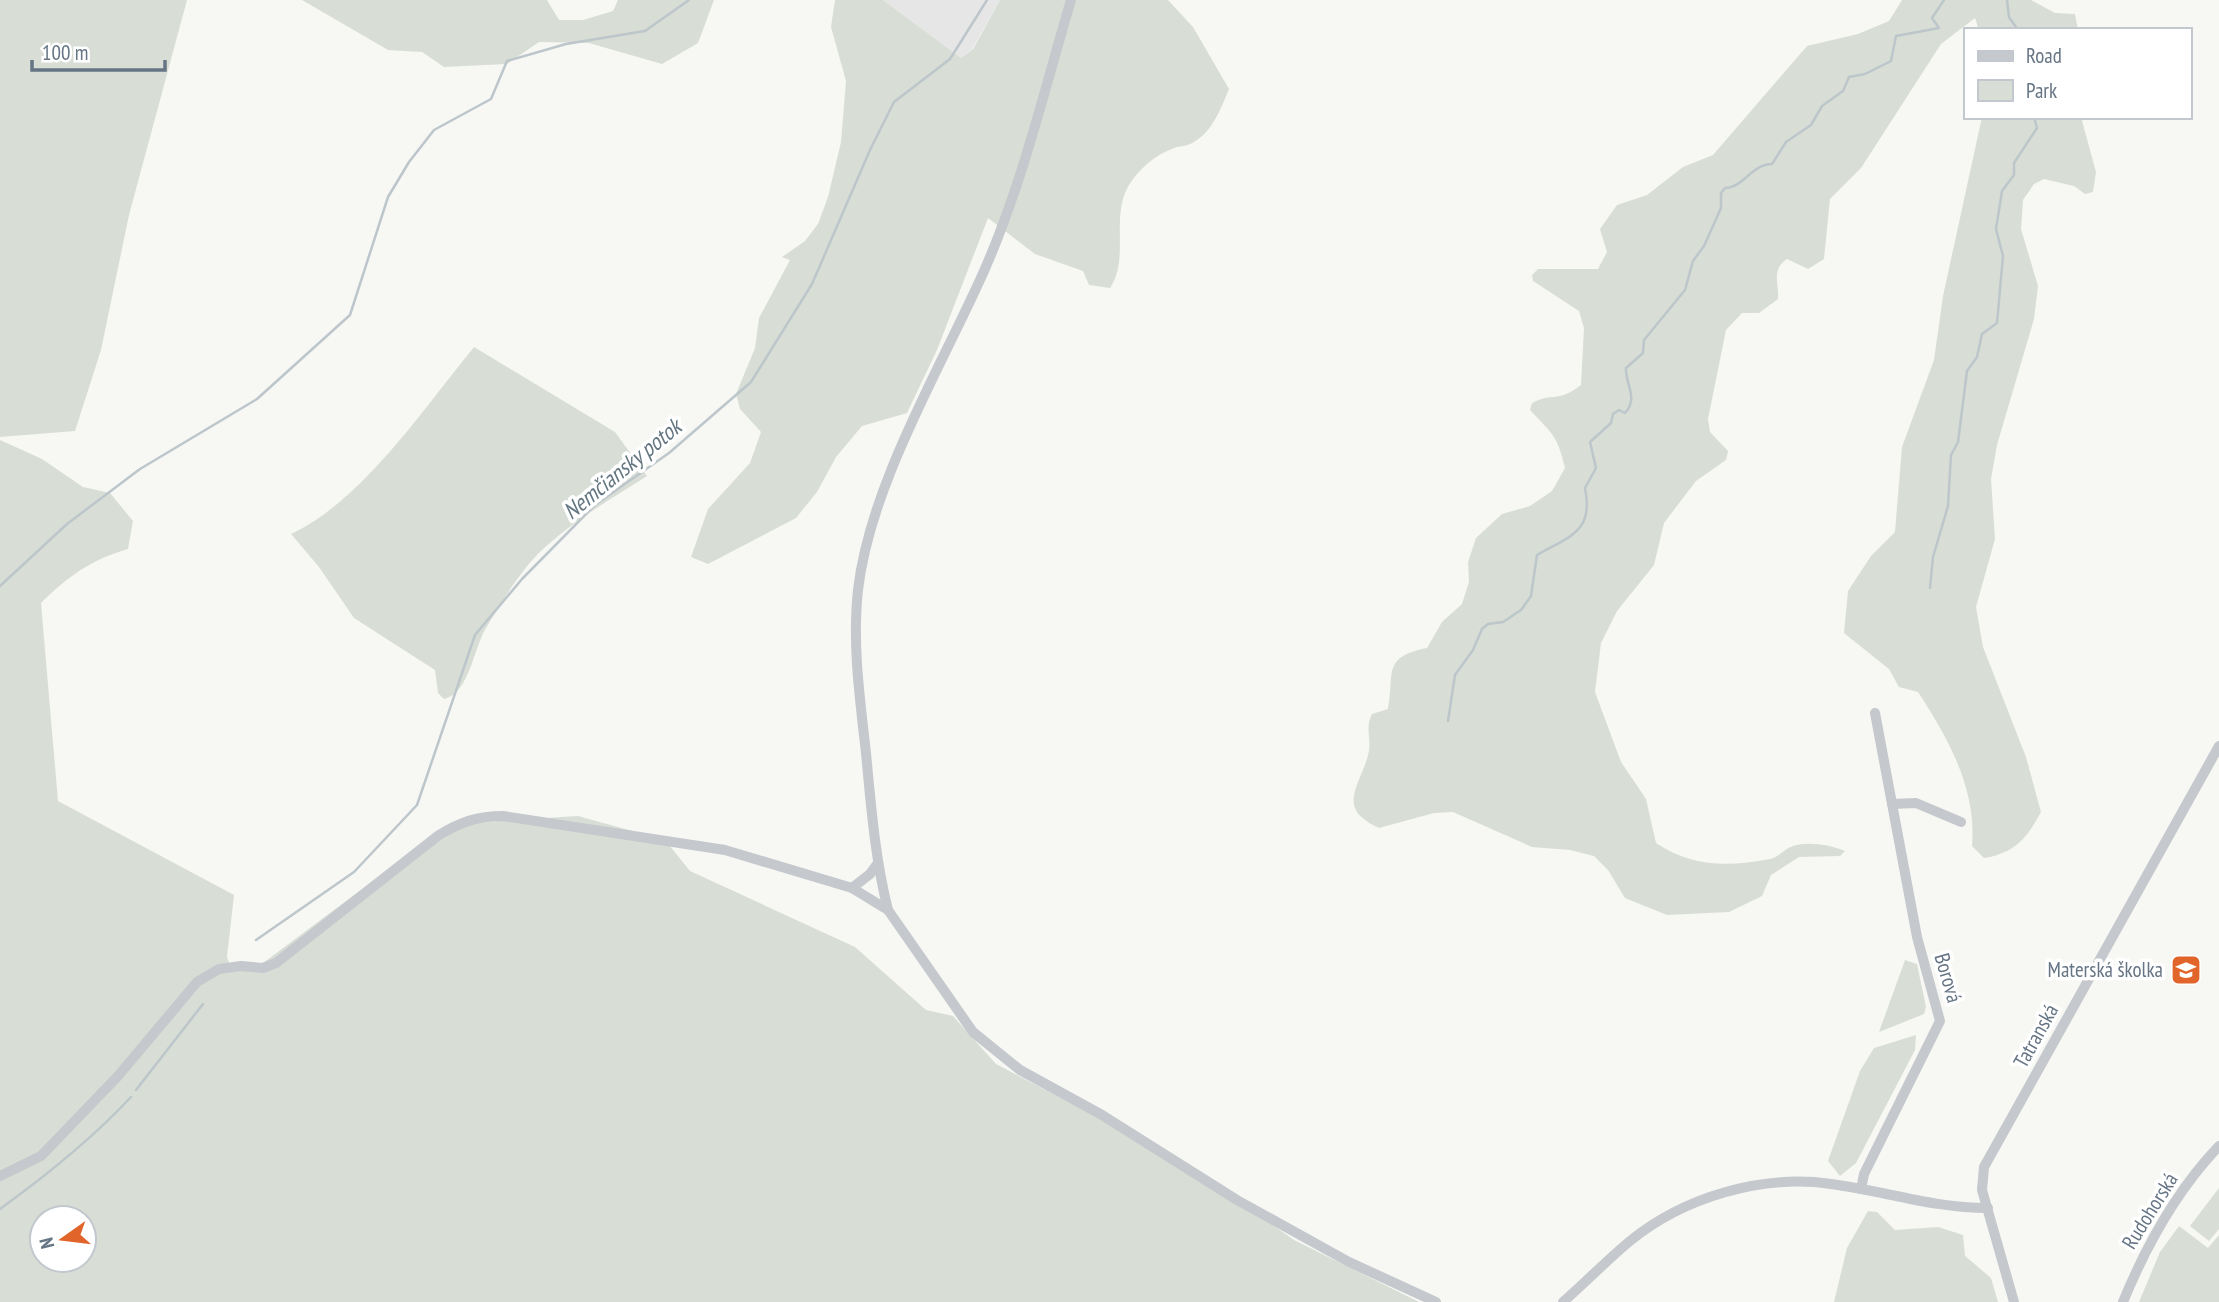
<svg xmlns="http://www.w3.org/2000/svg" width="2219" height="1302" viewBox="0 0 2219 1302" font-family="'PT Sans Narrow',sans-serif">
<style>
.built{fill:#e5e6e5}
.green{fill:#d8ded5;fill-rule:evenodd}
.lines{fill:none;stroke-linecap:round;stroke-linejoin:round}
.stream{stroke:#bcc6cb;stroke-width:2.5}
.minor{stroke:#c5c8cc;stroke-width:10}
.labels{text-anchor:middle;stroke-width:7;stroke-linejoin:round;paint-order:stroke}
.poi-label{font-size:21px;fill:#667585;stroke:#fff;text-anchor:end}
.street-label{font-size:21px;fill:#667585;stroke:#fff}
.water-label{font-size:23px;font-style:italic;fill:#637681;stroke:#fff}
</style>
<rect width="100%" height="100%" fill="#f7f7f4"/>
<!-- built -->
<path class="built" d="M883 0H1000L972 49 961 58Z"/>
<!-- green -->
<g class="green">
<path d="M0 0H187L129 215 101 350 75 431 0 437Z"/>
<path d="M302 0H547L559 20H583L613 11 618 0H714L698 43 662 64 589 43 539 42 507 64 444 67 422 52 388 50Z"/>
<path d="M835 0H883L961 58 973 49 1000 0H1168L1193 27 1229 89C1221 108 1213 131 1194 142 1189 146 1180 146 1174 148 1155 155 1140 168 1129 185 1110 216 1130 259 1110 288L1089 285 1083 271 1035 254 988 218 937 350 907 413 862 426 836 457 817 492 796 518 708 564 691 557 708 509 750 463 761 432 740 409 736 394 755 348 759 318 790 260 782 257 805 241 818 224 828 197 841 142 846 81 831 27Z"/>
<path d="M1902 0H2031L2055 13 2075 14 2078 30H1979L1975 18 1941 44 1861 168 1830 199 1824 259 1808 269 1787 259C1771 270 1779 282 1778 299L1759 313H1742L1726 330 1708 419 1710 432 1728 451 1726 460 1696 481 1664 523 1654 565 1617 611 1601 643 1595 692 1621 762 1646 799 1656 843C1692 867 1727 867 1770 859 1778 858 1784 849 1793 846 1808 841 1831 845 1845 851L1840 856 1799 857 1771 875 1762 896 1729 912 1667 915 1625 898 1608 870 1594 856 1570 850 1532 847 1453 812 1434 813 1379 828C1333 807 1362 785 1369 751 1371 737 1365 727 1372 714L1388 709C1395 674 1381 657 1427 648L1442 622 1462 604 1469 582 1468 562 1476 538 1502 514 1530 506 1552 491 1565 468C1557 434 1552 434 1530 410L1532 403C1553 392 1558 403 1581 385L1584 328 1579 311 1533 281 1532 275 1538 269H1598L1607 252 1600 229 1617 205 1647 195 1683 167 1713 155 1807 46 1858 34 1889 21Z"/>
<path d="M1982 117H2081L2096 172 2093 192 2085 194 2074 186 2044 179 2034 184 2023 200 2021 229 2038 286 2034 319 1997 445 1991 479 1995 539 1976 607 1983 647 2026 757 2041 812C2027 838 2015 853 1984 858L1972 846C1977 789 1948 738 1918 692L1899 687 1889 669 1844 633 1848 591 1871 556 1895 532 1902 447 1934 360 1943 296Z"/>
<path d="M474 347 615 432 647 476C611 499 573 521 542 550 519 572 502 602 486 628 474 647 469 694 444 699L438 693 435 670 354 618 319 567 291 534C361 502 425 407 474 347Z"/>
<path d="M0 440 42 459 83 487 110 493 133 521 128 549C92 559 67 577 41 603L58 801 234 895 227 957 231 968 255 969 449 824 578 816 665 840 690 871 855 947 926 1010 953 1016 996 1064 1110 1124 1235 1199 1294 1240 1419 1302H0ZM42 1218H84V1260H42Z"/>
<path d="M1905 960 1917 964 1926 1007 1924 1014 1879 1032Z"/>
<path d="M1916 1035 1915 1050 1856 1163 1840 1176 1828 1161 1860 1071 1874 1048Z"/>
<path d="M2219 1188V1229L2209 1241 2190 1226Z"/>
<path d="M1868 1211 1877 1212 1895 1230 1938 1227 1963 1235 1965 1256 1991 1278 1998 1302H1834L1847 1248Z"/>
<path d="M2179 1226 2208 1248 2219 1235V1302H2139L2160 1252Z"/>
</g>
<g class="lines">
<!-- stream -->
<g class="stream">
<path d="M2007 0 2009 17 2018 30"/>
<path d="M0 586 67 524 140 469 257 399 350 315 388 197 409 162 434 130 491 99 507 61 566 44 645 31 689 0"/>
<path d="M1930 588 1933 557 1948 506 1951 455 1958 442 1967 371 1977 357 1982 334 1997 323 2003 256 1996 229 2002 191 2014 175V163L2037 128 2034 117"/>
<path d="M1448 721 1455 675 1473 650 1482 629 1488 624 1503 622 1521 610 1531 596 1537 555C1570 536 1594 532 1585 488L1596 468 1590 442 1611 423 1613 414 1619 410 1625 413C1639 398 1625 384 1626 368L1643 353 1644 340 1685 290 1693 261 1704 246 1721 208V193L1725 188C1743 188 1752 164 1772 164L1786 142 1811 125 1822 106 1843 91 1849 77 1865 74 1891 61 1896 36 1939 28 1932 18 1944 0"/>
<path d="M256 940 354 872 417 805 475 635 522 579 595 505 669 453 751 382 812 284 870 150 894 102 950 59 987 0"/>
<path d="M136 1090 203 1004"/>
<path d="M0 1209C47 1175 91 1140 131 1097"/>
</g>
<!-- minor -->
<g class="minor">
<path d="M1892 804 1916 803 1961 822"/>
<path d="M852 888 870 874 878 863"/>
<path d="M888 910C875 858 871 806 866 753 860 699 852 644 858 590 870 485 941 368 984 271 1022 185 1044 91 1071 0"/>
<path d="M0 1176 41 1156 118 1076 197 982 219 969 241 966 263 968 276 963 439 835C461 822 477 816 503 816L725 850 852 888 888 910 973 1032 1020 1070 1102 1115 1237 1200 1349 1262 1436 1302"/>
<path d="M1861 1189 1864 1174 1940 1021 1917 937 1875 713"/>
<path d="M1563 1302C1586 1282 1607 1260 1630 1241 1684 1197 1762 1174 1831 1184 1885 1191 1932 1208 1988 1208"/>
<path d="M2014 1302 1982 1190 1984 1167 2219 746"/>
<path d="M2123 1302C2146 1246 2177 1190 2219 1146"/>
</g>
</g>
<!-- icons -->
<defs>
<g id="school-square" transform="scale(1.575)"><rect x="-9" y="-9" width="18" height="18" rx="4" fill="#e1642a" stroke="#fff"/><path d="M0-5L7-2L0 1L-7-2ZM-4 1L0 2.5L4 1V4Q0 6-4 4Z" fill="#fff"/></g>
</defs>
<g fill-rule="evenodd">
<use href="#school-square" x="2186" y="970"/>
</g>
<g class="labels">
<!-- poi labels -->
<g class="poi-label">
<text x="2163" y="977">Materská školka</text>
</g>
<!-- street labels -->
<g class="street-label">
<text transform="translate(1948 978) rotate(74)" y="7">Borová</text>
<text transform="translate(2036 1036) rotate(-61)" y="7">Tatranská</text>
<text transform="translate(2150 1211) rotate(-58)" y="7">Rudohorská</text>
</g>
<!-- water labels -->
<g class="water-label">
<text transform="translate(622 469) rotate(-39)" y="8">Nemčiansky potok</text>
</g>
</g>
<!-- legend -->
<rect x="1964" y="28" width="228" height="91" fill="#ffffff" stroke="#c2c8ce" stroke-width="2"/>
<rect x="1978" y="51" width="35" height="10" fill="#c5c8cc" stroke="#c2c8ce" stroke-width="2"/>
<text x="2026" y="63" font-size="21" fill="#667585">Road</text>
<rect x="1978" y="80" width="35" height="21" fill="#d8ded5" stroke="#c2c8ce" stroke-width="2"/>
<text x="2026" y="98" font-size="21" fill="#667585">Park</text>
<!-- north arrow -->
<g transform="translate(63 1239) rotate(256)"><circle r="33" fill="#ffffff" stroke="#c2c8ce" stroke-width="2"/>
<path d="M0-5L12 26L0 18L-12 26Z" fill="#e1642a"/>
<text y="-10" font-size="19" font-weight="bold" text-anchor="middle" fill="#667585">N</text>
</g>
<!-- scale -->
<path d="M32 60v10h133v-10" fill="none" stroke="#667585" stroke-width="3.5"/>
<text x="42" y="60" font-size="21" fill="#667585" stroke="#ffffff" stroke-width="5" paint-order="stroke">100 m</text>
</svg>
